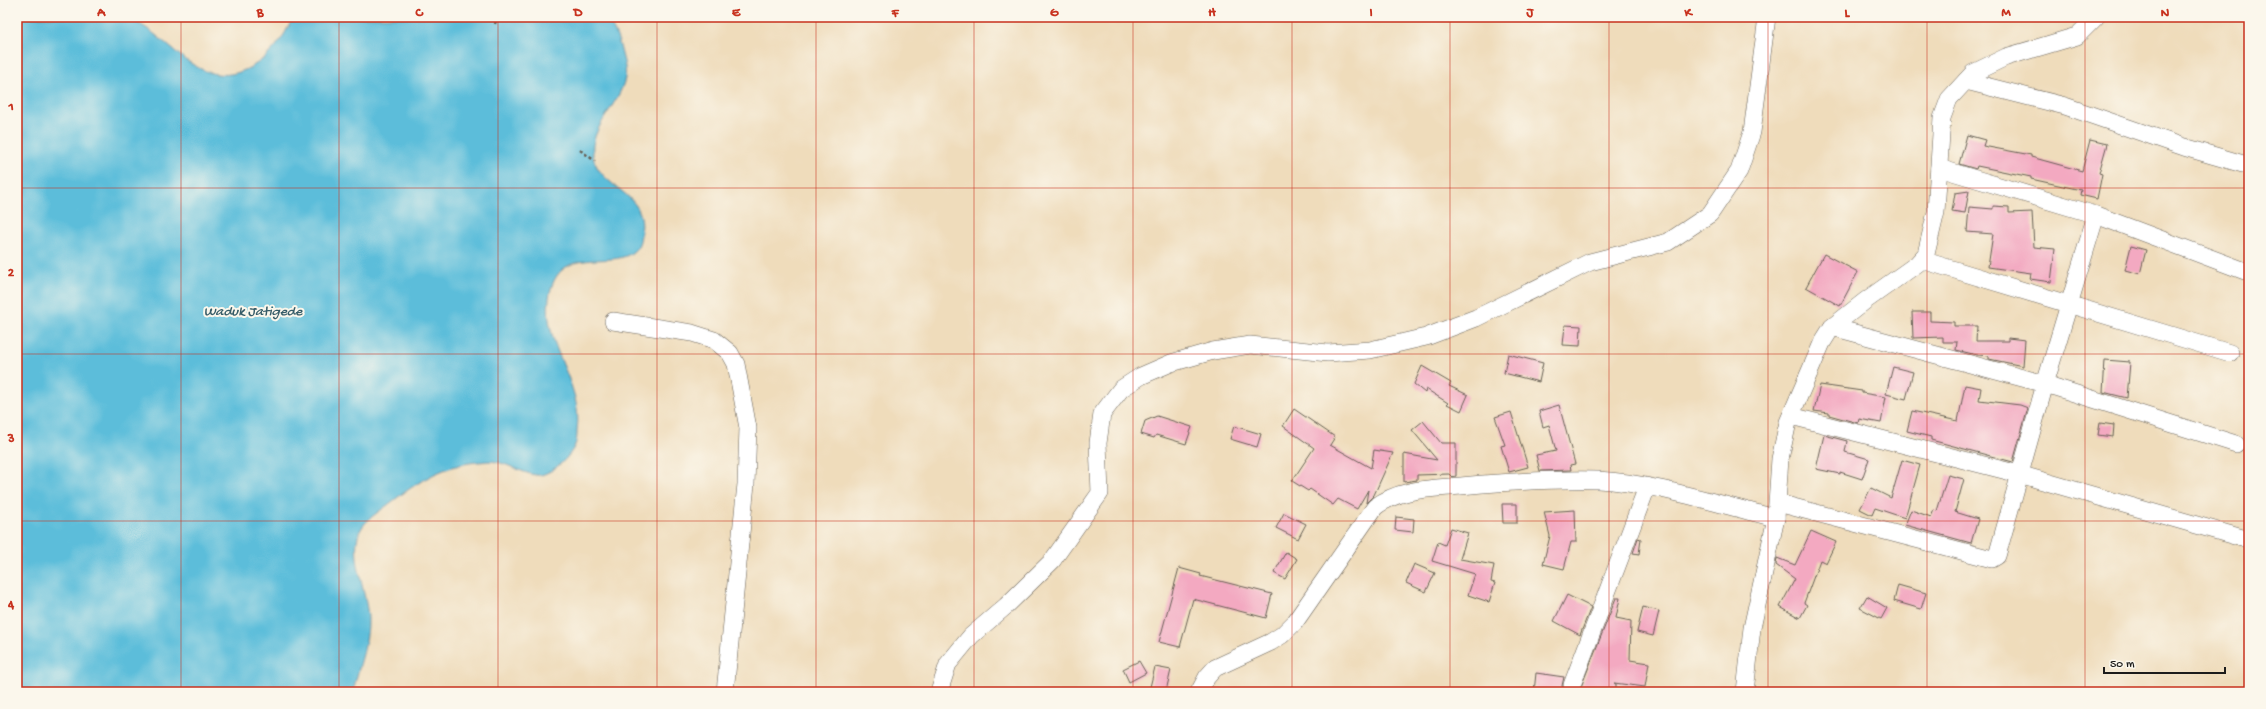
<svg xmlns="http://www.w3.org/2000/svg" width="2266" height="709" viewBox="0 0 2266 709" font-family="'Gochi Hand',sans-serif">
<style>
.water{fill:#5cbdda;stroke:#3c6c7b}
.building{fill:#f3a9c1}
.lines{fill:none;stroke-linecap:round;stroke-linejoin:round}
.minor-casing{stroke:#665f54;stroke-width:18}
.path{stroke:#665f54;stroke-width:2.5;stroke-dasharray:3 3;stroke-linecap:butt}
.minor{stroke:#fff;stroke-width:17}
.grid{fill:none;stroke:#c8321e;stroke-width:1;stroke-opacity:0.55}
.labels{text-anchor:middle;stroke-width:4;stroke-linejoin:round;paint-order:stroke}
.water-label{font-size:14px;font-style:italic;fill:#365c68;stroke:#fbf7ec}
.neatline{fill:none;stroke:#c8321e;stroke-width:1.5}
.grid-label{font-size:13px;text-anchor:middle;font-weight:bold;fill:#c8321e}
</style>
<rect width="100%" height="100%" fill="#fbf7ec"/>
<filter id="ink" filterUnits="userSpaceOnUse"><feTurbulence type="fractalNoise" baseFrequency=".025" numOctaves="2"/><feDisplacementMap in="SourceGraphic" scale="8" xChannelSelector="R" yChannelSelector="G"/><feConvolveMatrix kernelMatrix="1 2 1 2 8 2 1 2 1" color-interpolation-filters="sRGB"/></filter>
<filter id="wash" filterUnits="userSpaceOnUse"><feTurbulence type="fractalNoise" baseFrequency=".012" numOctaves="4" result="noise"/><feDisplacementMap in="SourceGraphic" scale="16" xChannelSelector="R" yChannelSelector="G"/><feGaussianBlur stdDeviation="0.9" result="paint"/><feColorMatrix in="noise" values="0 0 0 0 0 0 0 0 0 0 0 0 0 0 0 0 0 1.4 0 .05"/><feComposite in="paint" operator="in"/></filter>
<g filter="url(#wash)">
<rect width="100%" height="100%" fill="#efdcbb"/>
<!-- water -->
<path class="water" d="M17 17C43 17 70 17 96 17 106 17 118 15 127 18 170 33 197 96 251 67 271 56 284 38 293 17H605C614 28 618 37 621 50 623 59 627 69 625 78 619 106 589 127 593 156 599 189 649 192 641 233 641 236 640 243 638 246 620 276 558 237 549 298 542 346 584 383 577 430 577 435 577 441 575 445 570 457 554 472 541 475 529 477 510 464 496 462 490 460 483 462 477 462 439 466 415 484 385 507 377 513 366 520 361 529 348 551 367 593 368 618 369 642 358 668 353 692H17Z"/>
<g id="blocks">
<!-- building -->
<g class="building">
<path d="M1967 135 1985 140 1983 146 2031 155V157L2082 171 2090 140 2107 144 2099 173 2102 174 2097 199 2080 195 2081 190 2031 179V177L1977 166 1976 169 1959 164Z"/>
<path d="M1969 191 1965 213 1952 211 1955 193Z"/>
<path d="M1993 206 2009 207V213L2032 212 2034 247 2055 249 2051 282 2030 279 2031 273 1988 267 1993 234 1967 232 1969 207 1993 209Z"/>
<path d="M2131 246 2146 250 2140 274 2125 270Z"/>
<path d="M1824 254 1858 272 1840 306 1806 287Z"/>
<path d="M1912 312H1930V321L1954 322V326H1977L1976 341H2008V338L2025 340 2023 366 1989 359V356L1977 355 1956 350 1957 342H1943V337L1913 338Z"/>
<path d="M1565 325 1581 326 1580 346 1563 345Z"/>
<path d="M1508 354 1543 363 1539 382 1504 373Z"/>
<path d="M2105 360 2130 362 2127 398 2103 392Z"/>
<path d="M1422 366 1451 383 1449 386 1468 395 1461 411 1447 404 1448 403 1426 389 1425 393 1414 384Z"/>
<path d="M1893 367 1913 372 1906 399 1886 394Z"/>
<path d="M1820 385 1862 391V393L1886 397 1881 423 1859 419 1858 423 1829 415V413L1814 411Z"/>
<path d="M1965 385 1981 388 1979 400 2020 405 2028 408 2013 462 1931 440V437L1907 431 1912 411 1958 421Z"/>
<path d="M1559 405 1575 464 1570 465 1571 470 1540 471 1536 455 1556 451 1549 425 1543 427 1539 411Z"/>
<path d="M1294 409 1335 437 1330 445 1371 468 1374 450 1393 453 1374 495 1366 503 1368 490 1357 509 1338 499 1333 505 1310 489 1308 491 1292 481 1314 448 1283 426Z"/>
<path d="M1511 412 1528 467 1509 472 1501 446 1505 445 1495 417Z"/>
<path d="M1157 416 1192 427 1186 444 1156 435 1154 438 1141 434 1145 421Z"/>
<path d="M1423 421 1441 443H1456V476L1452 477 1449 474 1417 475V480L1404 482V454L1437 460 1412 430Z"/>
<path d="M2100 423 2114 425 2113 437 2098 435Z"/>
<path d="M1234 426 1261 434 1257 447 1230 439Z"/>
<path d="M1824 435 1847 441 1845 452 1869 459 1862 479 1840 472V474L1816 469Z"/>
<path d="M1902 460 1920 465 1905 518 1875 508 1872 515 1860 509 1871 488 1891 498Z"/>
<path d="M1948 475 1964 479 1955 512 1978 519 1971 543 1905 525 1911 510 1931 517 1934 510 1937 511Z"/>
<path d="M1502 504H1517V523H1503Z"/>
<path d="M1575 510 1576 542H1571L1564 569 1543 564 1550 536 1544 512Z"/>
<path d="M1284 513 1306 524 1298 539 1276 528Z"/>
<path d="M1396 517 1414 519 1413 532 1395 530Z"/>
<path d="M1451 528 1468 533 1460 559 1494 565 1491 582 1495 583 1489 602 1468 595 1475 574 1432 561 1438 542 1445 545Z"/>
<path d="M1811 531 1836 542 1826 563 1820 560 1804 603 1807 605 1800 618 1780 607 1795 579 1776 565 1777 558 1795 565Z"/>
<path d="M1638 538 1641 539 1639 554 1633 553Z"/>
<path d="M1286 552 1297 559 1285 579 1274 573Z"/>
<path d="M1414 564 1435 573 1426 592 1406 583Z"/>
<path d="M1179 568 1201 574 1200 576 1272 594 1266 618 1193 599 1180 647 1159 642Z"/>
<path d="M1898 585 1926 593 1921 609 1894 601Z"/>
<path d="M1567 595 1591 607 1580 635 1554 621Z"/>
<path d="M1867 596 1887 608 1881 619 1860 608Z"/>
<path d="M1616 598H1620L1616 618 1631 621 1630 660 1649 663 1645 687 1614 683 1616 684V692H1579Z"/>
<path d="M1643 607 1659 611 1653 636 1637 632Z"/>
<path d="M1139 661 1146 673 1129 682 1123 669Z"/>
<path d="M1155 667 1171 670 1166 691 1150 687Z"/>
<path d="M1536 673 1564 677 1562 686 1565 692H1534Z"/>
</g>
</g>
</g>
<g filter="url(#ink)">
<use href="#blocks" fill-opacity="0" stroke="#665f54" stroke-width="1"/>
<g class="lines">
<!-- minor casing -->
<g class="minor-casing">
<g id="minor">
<path d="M1966 81 2065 106 2184 147 2243 164"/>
<path d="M2096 215 2245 271"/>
<path d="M1922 260 2230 353"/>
<path d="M613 321 692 333 714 340 730 353 736 364 748 428 746 484 725 692"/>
<path d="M1832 327 2045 384 2236 444"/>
<path d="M1791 416 2019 474 2242 538"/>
<path d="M1778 503 1992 559 1997 556 2045 384 2096 215 1939 168"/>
<path d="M1572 685 1647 487"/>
<path d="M939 692 948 664 971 636 1006 606 1052 561 1100 493 1098 443 1102 414 1121 389 1141 376 1171 363 1213 351 1250 345 1328 353 1370 350 1426 337 1476 318 1590 262 1668 242 1710 214 1739 171 1752 132 1767 17"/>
<path d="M1199 692 1207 677 1215 668 1271 642 1282 635 1295 622 1375 507C1400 488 1431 489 1461 486 1506 482 1553 479 1598 480 1655 483 1720 505 1776 518"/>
<path d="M1745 692 1752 628 1776 518 1780 459 1788 422 1822 343 1832 327 1865 301 1917 264 1926 254 1936 212 1942 118 1949 99 1973 73 2006 57 2077 36 2096 17"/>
</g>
</g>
<!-- path -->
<g class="path">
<path d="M495 24 497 17"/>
<path d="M580 150 595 161"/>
</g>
<!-- minor -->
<use href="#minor" class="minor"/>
</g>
</g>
<!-- grid -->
<path class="grid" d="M181 17V692M339 17V692M498 17V692M657 17V692M816 17V692M974 17V692M1133 17V692M1292 17V692M1450 17V692M1609 17V692M1768 17V692M1927 17V692M2085 17V692M17 188H2249M17 354H2249M17 521H2249"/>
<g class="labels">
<!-- water labels -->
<g class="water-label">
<text x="253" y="315">Waduk Jatigede</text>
</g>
</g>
<!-- margin -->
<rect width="2266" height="709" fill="none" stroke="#fbf7ec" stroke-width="44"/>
<!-- scale -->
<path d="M2104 667v6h121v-6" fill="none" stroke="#1c1c1c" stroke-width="2"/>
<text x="2110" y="667" font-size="12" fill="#1c1c1c" stroke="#fbf7ec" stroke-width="3" paint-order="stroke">50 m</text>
<rect x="22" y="22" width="2222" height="665" class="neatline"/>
<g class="grid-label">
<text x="101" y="16">A</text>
<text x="260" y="16">B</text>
<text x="419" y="16">C</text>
<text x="578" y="16">D</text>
<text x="736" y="16">E</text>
<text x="895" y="16">F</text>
<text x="1054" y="16">G</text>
<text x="1212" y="16">H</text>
<text x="1371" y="16">I</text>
<text x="1530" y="16">J</text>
<text x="1688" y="16">K</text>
<text x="1847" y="16">L</text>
<text x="2006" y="16">M</text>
<text x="2165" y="16">N</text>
<text x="11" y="110">1</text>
<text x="11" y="276">2</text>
<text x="11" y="442">3</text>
<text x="11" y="608">4</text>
</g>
</svg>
